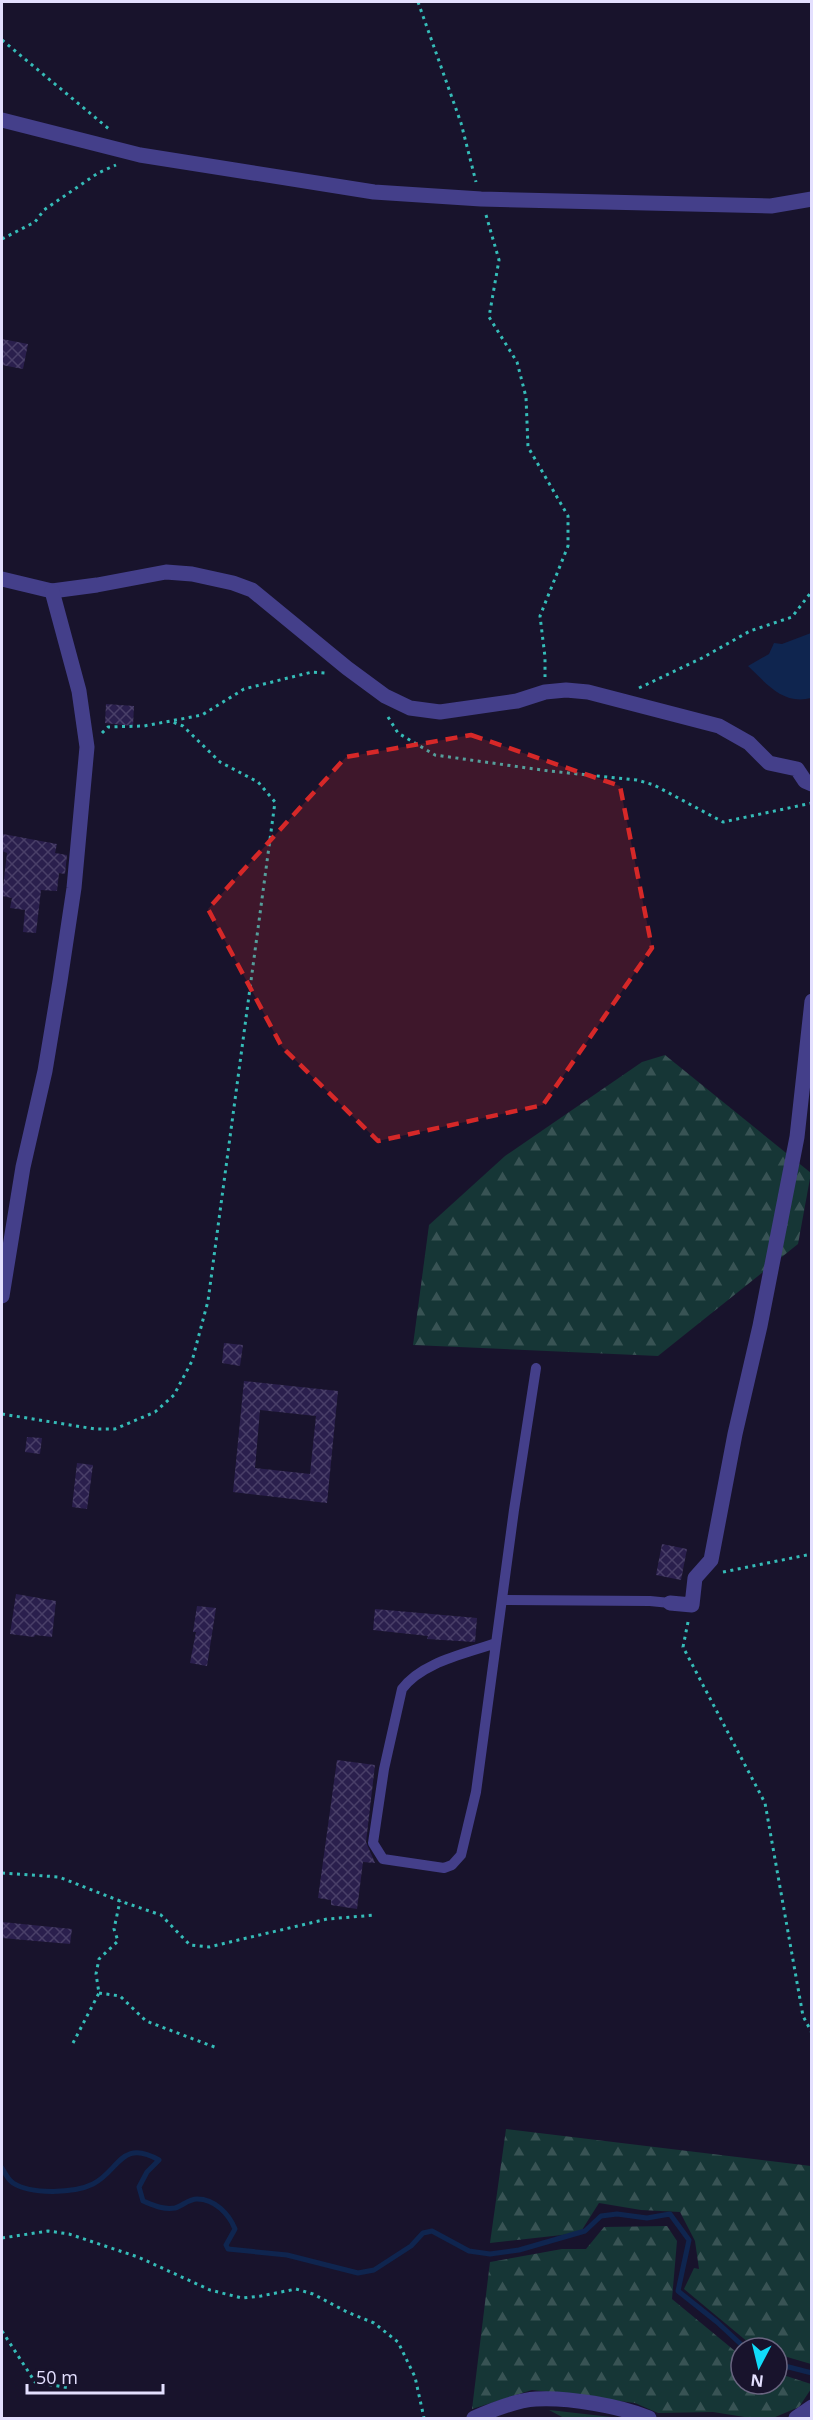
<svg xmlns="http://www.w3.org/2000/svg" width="813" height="2420" viewBox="0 0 813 2420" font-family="'Open Sans',sans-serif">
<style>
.forest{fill:url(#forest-firs)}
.water{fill:#0f254f}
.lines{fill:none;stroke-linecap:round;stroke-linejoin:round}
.stream{stroke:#0f254f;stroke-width:5}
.building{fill:url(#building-cross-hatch);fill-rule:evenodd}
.path{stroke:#35bcb8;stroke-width:3;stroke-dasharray:3 4.5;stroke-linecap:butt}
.lane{stroke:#443f8a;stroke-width:10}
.street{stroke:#443f8a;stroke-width:15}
.marked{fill:#d62828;fill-opacity:0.2;stroke:#d62828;stroke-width:4.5;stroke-dasharray:12 8;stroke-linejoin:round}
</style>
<defs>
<pattern id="forest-firs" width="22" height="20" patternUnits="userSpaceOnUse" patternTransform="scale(1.5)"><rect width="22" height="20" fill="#163636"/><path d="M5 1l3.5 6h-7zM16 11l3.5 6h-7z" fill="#385354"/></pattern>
<pattern id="building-cross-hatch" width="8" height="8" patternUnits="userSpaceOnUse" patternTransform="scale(1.5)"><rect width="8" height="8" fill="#2a1f4d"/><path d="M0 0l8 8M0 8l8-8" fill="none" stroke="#493f68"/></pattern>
</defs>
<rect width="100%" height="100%" fill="#18132c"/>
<!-- forest -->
<g class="forest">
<path d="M665 1055 811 1173 798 1244 658 1356 413 1345 429 1225 505 1156 642 1062Z"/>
<path d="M506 2129 811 2166V2364L777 2354V2348H755L684 2289 694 2268 699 2269 695 2241 680 2212 641 2210 599 2203 580 2233 490 2243Z"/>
<path d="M667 2226 677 2241 672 2299 741 2356V2384H777V2373L811 2384V2389L799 2407 773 2418H751L713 2412 658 2413 635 2403 532 2390 472 2409 490 2262 562 2249H586L604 2227Z"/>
<path d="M549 2410 620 2418H564Z"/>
</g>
<!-- water -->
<path class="water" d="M811 633V698C783 705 767 684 748 666L769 654 774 643 782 644Z"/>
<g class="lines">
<!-- stream -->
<g class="stream">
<path d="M2 2168C5 2173 8 2180 13 2183 31 2195 75 2193 93 2184 119 2171 121 2138 159 2160L147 2172 139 2187 143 2201C153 2205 163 2210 175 2208 182 2206 189 2199 197 2199 215 2199 229 2214 235 2229L226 2245 228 2249 287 2255 358 2273 374 2270 411 2246 423 2233 432 2231 469 2251 490 2254 519 2250 585 2231 601 2216 617 2214 647 2218 670 2214 689 2240 678 2291 717 2322 745 2348"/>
<path d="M777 2364 812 2373"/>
</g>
</g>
<!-- building -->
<g class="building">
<path d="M2 339 28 344 23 369 2 365Z"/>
<path d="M106 704 134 706 133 726 105 723Z"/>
<path d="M3 834 57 844 55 853 67 855 65 874 59 873 57 891 41 890 36 933 23 932 25 910 10 908 12 898 2 896 7 853 2 851Z"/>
<path d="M224 1343 243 1345 240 1366 222 1363Z"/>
<path d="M244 1381 338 1391 327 1503 233 1492ZM260 1410 316 1416 310 1474 255 1468Z"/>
<path d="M27 1437 42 1438 40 1454 25 1452Z"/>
<path d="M77 1463 93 1465 87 1509 72 1507Z"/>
<path d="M662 1544 687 1549 681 1580 656 1575Z"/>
<path d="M16 1594 56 1601 52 1637 35 1635 34 1637 10 1634Z"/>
<path d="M197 1606 216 1608 207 1666 190 1663 196 1632H193Z"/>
<path d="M375 1609 477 1618 475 1642 427 1639 428 1636 373 1630Z"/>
<path d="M337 1760 375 1765 366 1842 375 1863 363 1862 357 1909 331 1905V1900L318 1898Z"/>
<path d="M2 1922 72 1929 70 1944 2 1938Z"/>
</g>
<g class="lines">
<!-- path -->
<g class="path">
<path d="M418 2 461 123 476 182"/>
<path d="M2 40 109 129"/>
<path d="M486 215 499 260 489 317 517 362 526 397 528 447 568 516V546L540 616 545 657V677"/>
<path d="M2 239 35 222 44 210 98 173 116 165"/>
<path d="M639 688 702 658 750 631 792 617 812 591"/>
<path d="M388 717 398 733 435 755 549 771 637 780 654 785 723 822 812 803"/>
<path d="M102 733 108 727 144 726 202 715 244 689 312 672 325 673"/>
<path d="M2 1414 95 1429H115L155 1412 174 1395 192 1361 208 1301 275 802 258 782 220 762 183 726 170 721"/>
<path d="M723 1572 812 1554"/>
<path d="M688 1622 683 1647 765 1803 803 2016 812 2033"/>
<path d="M2 1873 59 1877 120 1901 161 1915 190 1945 209 1947 327 1919 375 1915"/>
<path d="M99 1993 120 1996 146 2021 217 2048"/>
<path d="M73 2043 99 1993 96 1974 99 1959 118 1941 114 1929 120 1901"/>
<path d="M2 2238 48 2231 69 2234 138 2257 210 2290 242 2298 261 2296 296 2289 313 2294 347 2312 374 2323 398 2342 415 2377 424 2418"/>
<path d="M2 2331 35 2382 70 2388"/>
</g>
<!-- lane -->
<g class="lane">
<path d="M502 1600 650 1601 670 1603"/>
<path d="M496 1643C465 1654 422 1662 402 1689L384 1769 373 1843 383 1859 444 1868 452 1865 461 1855 476 1792 514 1510 536 1368"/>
</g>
<!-- street -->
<g class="street">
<path d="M2 120 140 155 374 192 481 199 771 206 812 199"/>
<path d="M2 579 52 591 97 585 166 572 192 574 233 583 252 590 347 668 385 696 410 708 440 712 517 701 545 692 566 690 588 692 719 726 749 743 769 763 797 769 805 781 812 784"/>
<path d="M2 1296 23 1167 45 1071 60 981 74 888 87 747 79 691 52 591"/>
<path d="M670 1603 692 1605 695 1578 711 1560 735 1434 760 1326 797 1137 812 1001"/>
<path d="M474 2418C492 2410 516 2400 536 2399 568 2397 620 2406 649 2418"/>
<path d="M796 2418 812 2407"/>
</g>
</g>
<!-- marked area -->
<path class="marked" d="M471 735 620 786 652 948 543 1105 378 1141 282 1047 208 909 346 757Z"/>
<!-- border -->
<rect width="813" height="2420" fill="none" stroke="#e3dffe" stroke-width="6"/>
<!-- north arrow -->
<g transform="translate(759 2366) rotate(187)"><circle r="28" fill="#18132c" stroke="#696580" stroke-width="1.5"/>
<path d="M0-4.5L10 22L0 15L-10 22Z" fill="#11dbf8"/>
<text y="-9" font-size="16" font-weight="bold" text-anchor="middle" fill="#e3dffe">N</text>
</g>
<!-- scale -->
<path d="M27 2384v9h136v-9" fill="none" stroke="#e3dffe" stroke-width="3"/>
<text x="36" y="2384" font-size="18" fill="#e3dffe" stroke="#18132c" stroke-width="4.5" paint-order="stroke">50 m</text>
</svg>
